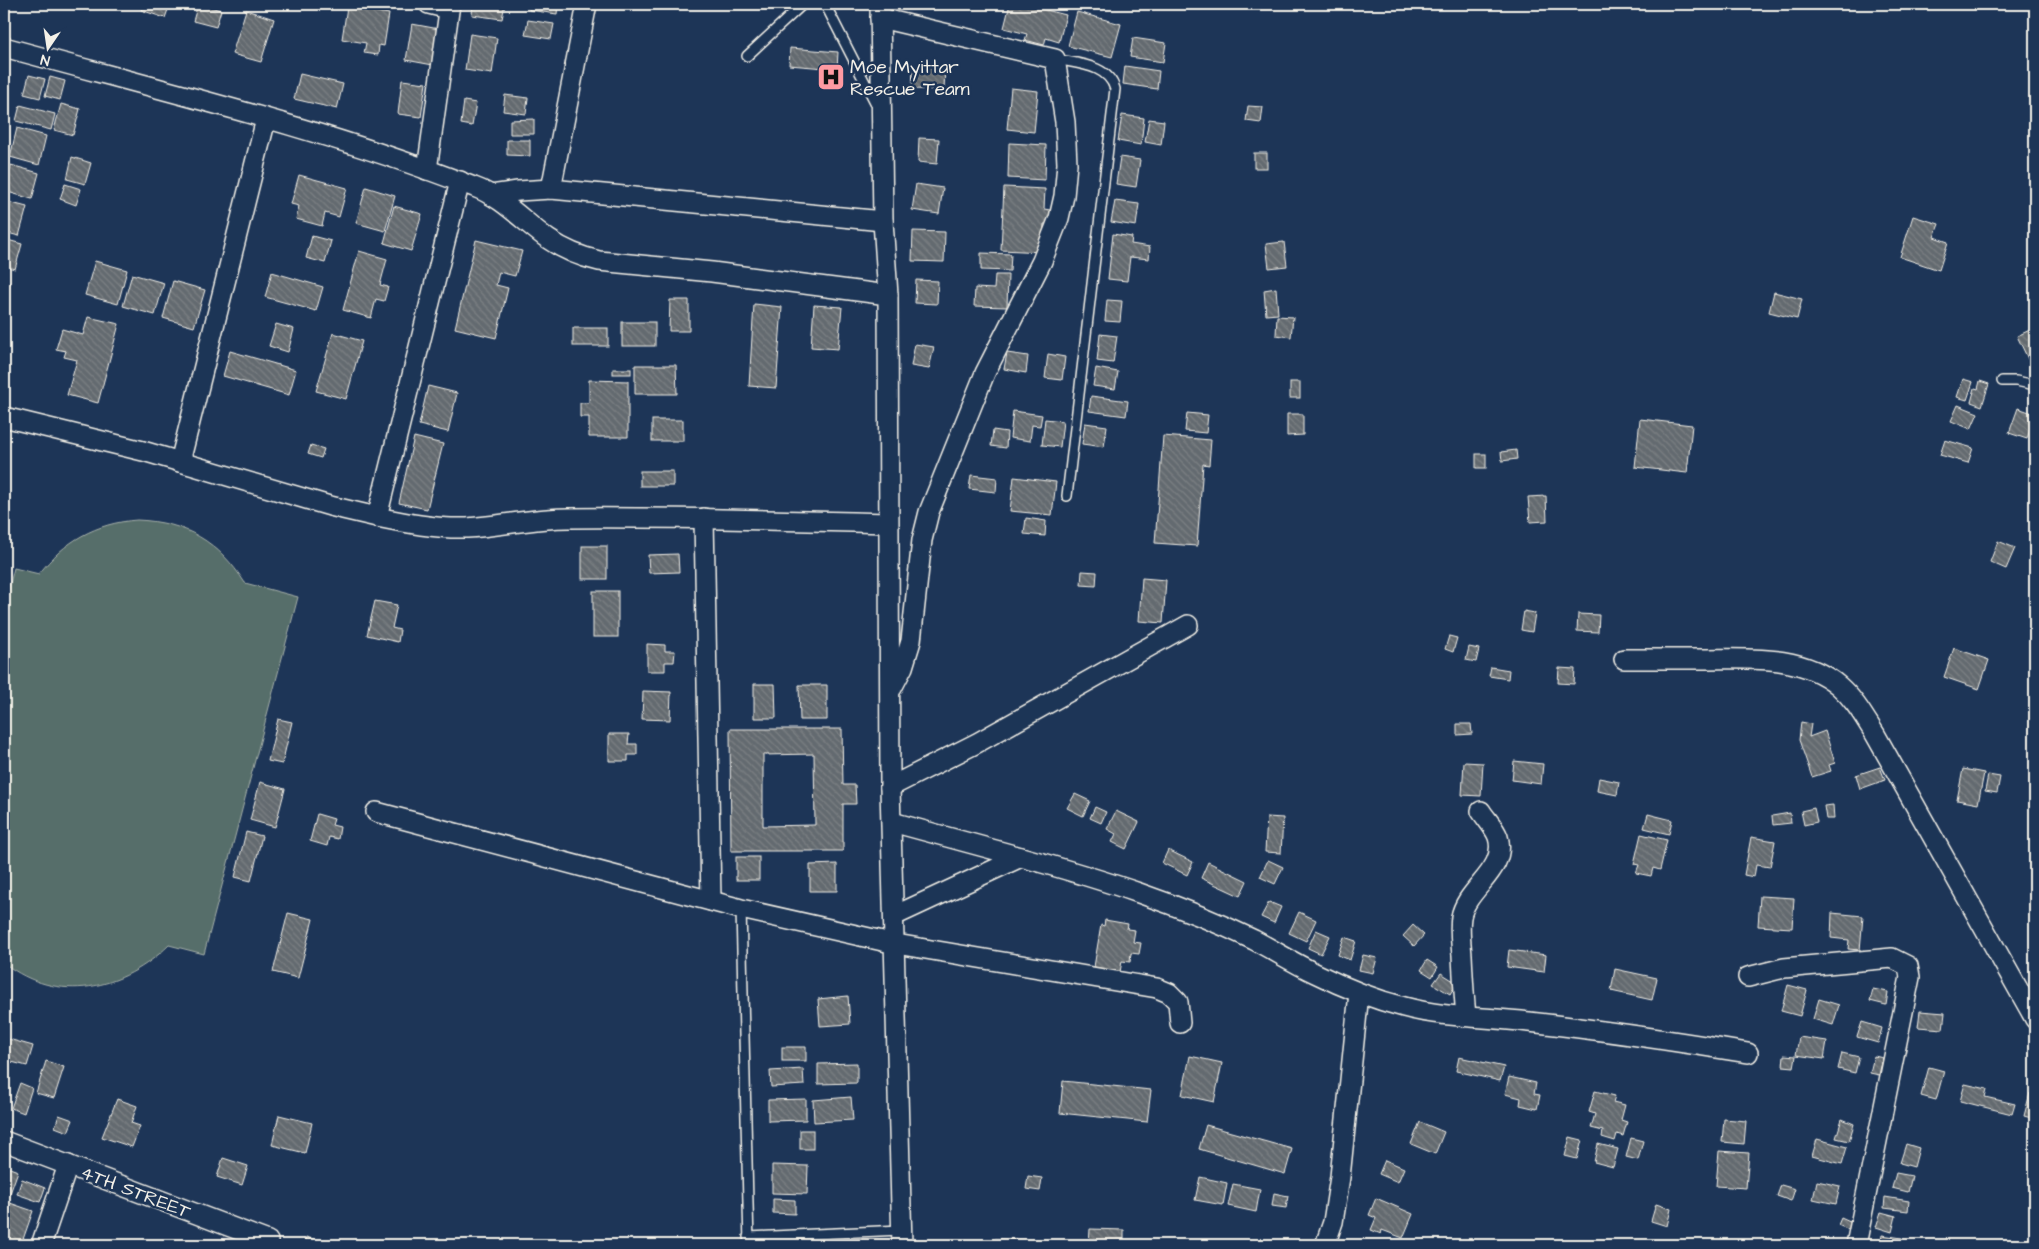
<svg xmlns="http://www.w3.org/2000/svg" width="2039" height="1249" viewBox="0 0 2039 1249" font-family="'Architects Daughter',sans-serif">
<style>
.garden{fill:#576e6a;stroke:#a6b0a9}
.building{fill:url(#building-back-hatch);stroke:#f4f1e8;fill-rule:evenodd}
.lines{fill:none;stroke-linecap:round;stroke-linejoin:round}
.service-casing{stroke:#f4f1e8;stroke-width:12}
.minor-casing{stroke:#f4f1e8;stroke-width:22}
.service{stroke:#1d3557;stroke-width:9}
.minor{stroke:#1d3557;stroke-width:19}
.labels{text-anchor:middle;stroke-width:5;stroke-linejoin:round;paint-order:stroke}
.poi-label{font-size:19px;fill:#f4f1e8;stroke:#1d3557;text-anchor:start}
.street-label{font-size:19px;fill:#f4f1e8;stroke:#1d3557}
</style>
<defs>
<pattern id="building-back-hatch" width="6" height="6" patternUnits="userSpaceOnUse" patternTransform="scale(1.25)"><rect width="6" height="6" fill="#646a6f"/><path d="M-1 5l2 2M0 0l6 6M5-1l2 2" fill="none" stroke="#7b8084"/></pattern>
</defs>
<rect width="100%" height="100%" fill="#1d3557"/>
<filter id="ink" filterUnits="userSpaceOnUse"><feTurbulence type="fractalNoise" baseFrequency=".02" numOctaves="2"/><feDisplacementMap in="SourceGraphic" scale="10" xChannelSelector="R" yChannelSelector="G"/><feConvolveMatrix kernelMatrix="1 2 1 2 8 2 1 2 1" color-interpolation-filters="sRGB"/></filter>
<g filter="url(#ink)">
<!-- garden -->
<path class="garden" d="M137 520C186 522 219 542 245 583L298 597 204 954 169 945C123 990 58 1005 4 963V607L14 568 39 574C64 541 96 523 137 520Z"/>
<!-- building -->
<g class="building">
<path d="M143 4H170L165 18 141 10Z"/>
<path d="M198 4 221 10 216 27 193 21Z"/>
<path d="M473 4H505L502 19 472 15Z"/>
<path d="M530 4H558L557 14 529 10Z"/>
<path d="M1010 4H1022L1066 15 1059 42 1046 38 1044 45 1025 40 1027 34 1004 28Z"/>
<path d="M347 7 389 14 384 46 379 45 378 55 364 53 366 43 342 39Z"/>
<path d="M246 10 274 19 261 62 232 54Z"/>
<path d="M1077 12 1121 24 1112 57 1068 46Z"/>
<path d="M528 20 554 24 551 39 525 35Z"/>
<path d="M412 24 439 29 433 65 406 60Z"/>
<path d="M470 34 497 38 492 74 465 70Z"/>
<path d="M1133 38 1166 43 1163 62 1130 57Z"/>
<path d="M790 48 838 52 837 69 789 65Z"/>
<path d="M913 66 945 67 944 90 912 89Z"/>
<path d="M1125 66 1159 71 1157 89 1123 84Z"/>
<path d="M300 74 343 84 337 109 294 99Z"/>
<path d="M29 75 45 79 40 98 24 94Z"/>
<path d="M50 77 65 81 60 100 45 96Z"/>
<path d="M402 80 426 83 421 117 398 114Z"/>
<path d="M1011 88 1038 91 1034 132 1007 129Z"/>
<path d="M505 95 528 98 526 114 503 111Z"/>
<path d="M464 101 476 103 472 126 461 124Z"/>
<path d="M61 104 80 109 73 135 54 130Z"/>
<path d="M20 105 55 114 51 130 16 121Z"/>
<path d="M1248 106 1263 107 1261 123 1246 121Z"/>
<path d="M1122 115 1144 118 1141 145 1118 141Z"/>
<path d="M534 119V134H510V120Z"/>
<path d="M1149 119 1164 121 1161 145 1145 142Z"/>
<path d="M17 128 46 136 39 165 10 157Z"/>
<path d="M919 138 939 139 937 164 918 162Z"/>
<path d="M507 140H530V156L507 155Z"/>
<path d="M1009 143 1046 145 1045 180 1008 178Z"/>
<rect x="1254" y="153" width="13" height="15"/>
<path d="M72 157 91 163 85 184 67 179Z"/>
<path d="M1120 157 1140 160 1136 187 1116 184Z"/>
<path d="M11 165 39 173 32 199 4 191Z"/>
<path d="M299 175 347 188 339 217 325 213 322 226 296 219 299 206 291 204Z"/>
<path d="M65 184 81 189 76 205 60 199Z"/>
<path d="M916 184 943 188 939 214 912 210Z"/>
<path d="M366 187 395 196 385 231 356 223Z"/>
<path d="M1004 187 1045 189 1044 209 1050 210V224H1044L1043 252 1001 250Z"/>
<path d="M4 201 27 207 19 236 4 232Z"/>
<path d="M1115 201 1139 204 1136 226 1111 222Z"/>
<path d="M394 206 422 214 411 251 384 243Z"/>
<path d="M1913 216 1939 224 1934 237 1948 242 1939 270 1900 257Z"/>
<path d="M913 231 945 232 944 262 912 261Z"/>
<path d="M1113 234 1132 237 1131 244 1150 247 1149 259 1130 257 1127 281 1108 279Z"/>
<path d="M312 236 331 241 325 263 306 258Z"/>
<path d="M4 239 22 244 15 269 4 266Z"/>
<path d="M476 240 522 251 515 276 499 272 496 285 508 288 496 338 455 328Z"/>
<path d="M1284 242 1287 266 1269 268 1266 244Z"/>
<path d="M359 251 387 259 380 285 388 287 384 301 376 299 371 318 343 310Z"/>
<path d="M981 253 1011 254 1010 271 981 270Z"/>
<path d="M95 261 127 270 118 304 85 295Z"/>
<path d="M272 272 323 287 316 311 265 297Z"/>
<path d="M132 274 164 283 155 315 123 306Z"/>
<path d="M995 275H1008L1007 307 974 306 975 288 994 289Z"/>
<path d="M916 280 938 281 937 304 915 303Z"/>
<path d="M4 281 10 283 4 305Z"/>
<path d="M173 281 205 290 194 327 163 318Z"/>
<path d="M1276 288 1278 314 1266 315 1264 290Z"/>
<path d="M1774 292 1802 299 1797 319 1769 312Z"/>
<path d="M670 300H689V331H669Z"/>
<path d="M1107 300 1122 301 1120 322 1105 321Z"/>
<path d="M754 304 782 307 776 388 749 386Z"/>
<path d="M814 305 842 307 838 349 811 347Z"/>
<path d="M1277 316 1293 317 1291 337 1276 335Z"/>
<path d="M88 317 119 324 98 403 67 395 77 360 64 357 66 351 56 349 62 329 83 335Z"/>
<rect x="622" y="322" width="33" height="24"/>
<path d="M276 324 294 329 288 352 269 346Z"/>
<rect x="573" y="328" width="35" height="18"/>
<path d="M2032 329 2035 336V358L2029 361 2017 336Z"/>
<path d="M333 333 362 341 346 399 316 391Z"/>
<path d="M1100 334 1117 336 1113 363 1097 361Z"/>
<path d="M915 344 934 347 929 369 911 366Z"/>
<path d="M230 351 296 370 289 395 223 376Z"/>
<path d="M1007 353 1028 356 1026 373 1004 369Z"/>
<path d="M1048 354 1065 357 1062 380 1045 378Z"/>
<path d="M635 365H676L677 394H635Z"/>
<path d="M1096 368 1118 372 1115 389 1093 386Z"/>
<rect x="613" y="369" width="18" height="5"/>
<path d="M1963 379 1973 382 1967 400 1957 397Z"/>
<path d="M589 380 628 381V437H589V417H580V403H589Z"/>
<path d="M1980 381 1989 384 1982 406 1971 402 1975 388 1978 389Z"/>
<rect x="1290" y="382" width="10" height="16"/>
<path d="M428 386 457 393 448 432 419 425Z"/>
<path d="M1091 396 1128 401 1126 416 1089 411Z"/>
<path d="M1958 405 1978 413 1971 429 1951 421Z"/>
<path d="M2018 408 2035 414 2027 439 2009 433Z"/>
<path d="M1013 411 1042 415 1040 426 1032 425 1030 441 1010 438Z"/>
<path d="M1187 413 1208 415 1206 433 1185 431Z"/>
<path d="M1287 414H1303V435L1287 436Z"/>
<path d="M1045 419 1063 421 1060 447 1042 445Z"/>
<path d="M1640 419 1692 425 1687 473 1635 467Z"/>
<rect x="652" y="420" width="31" height="21"/>
<path d="M1085 423 1107 426 1104 447 1082 444Z"/>
<path d="M993 430 1007 432 1006 448 991 446Z"/>
<path d="M1163 436 1211 440 1209 465 1203 464 1197 546 1155 543Z"/>
<path d="M414 437 443 444 427 509 399 503Z"/>
<path d="M1945 440 1973 448 1968 463 1940 455Z"/>
<path d="M311 445 324 449 321 458 308 454Z"/>
<path d="M1516 450 1517 459 1502 461 1501 452Z"/>
<rect x="1476" y="454" width="10" height="14"/>
<rect x="640" y="471" width="33" height="15"/>
<path d="M971 475 997 478 996 492 969 489Z"/>
<path d="M1014 477 1056 482 1052 515 1010 511Z"/>
<path d="M1546 496 1547 521 1530 522 1528 497Z"/>
<path d="M1026 518 1046 521 1045 536 1024 534Z"/>
<path d="M1998 541 2015 548 2006 569 1990 562Z"/>
<rect x="582" y="546" width="25" height="33"/>
<path d="M678 554 679 572 649 573 648 555Z"/>
<path d="M1082 571 1097 572 1096 586 1081 585Z"/>
<path d="M1142 578 1166 580 1163 623 1139 621Z"/>
<rect x="593" y="591" width="25" height="46"/>
<path d="M375 601 397 605 392 628 400 630 398 642 367 635Z"/>
<path d="M1524 611 1535 613 1532 632 1521 630Z"/>
<path d="M1578 614 1599 615 1598 632 1577 631Z"/>
<path d="M1449 636 1457 638 1453 652 1445 649Z"/>
<path d="M647 644 665 645V651H675L674 662H665V671H647Z"/>
<path d="M1469 647 1479 649 1476 662 1466 660Z"/>
<path d="M1954 648 1989 660 1979 689 1944 677Z"/>
<path d="M1491 667 1509 670 1508 679 1489 676Z"/>
<path d="M1559 668 1575 669 1574 684 1558 683Z"/>
<path d="M754 684H775L776 718H754Z"/>
<path d="M799 685H827V720H800Z"/>
<path d="M643 691 671 692 670 720 642 719Z"/>
<path d="M278 719 292 722 282 764 268 761Z"/>
<path d="M1801 722 1811 724 1809 737 1825 731 1835 763 1829 765 1831 771 1812 777 1799 740Z"/>
<path d="M1457 724H1471L1472 734 1457 735Z"/>
<path d="M730 729H842L843 785H855L856 804H843V851H731ZM814 754 815 825 763 826V755Z"/>
<path d="M609 734H629L628 744H637V755H628V761H609Z"/>
<path d="M1514 761 1543 764 1541 784 1512 780Z"/>
<path d="M1464 762 1483 763 1481 796 1462 795Z"/>
<path d="M1880 767 1885 780 1860 789 1856 775Z"/>
<path d="M1963 769 1984 773 1978 804 1957 800Z"/>
<path d="M1988 775 2000 777 1997 793 1985 791Z"/>
<path d="M1599 778 1619 782 1617 795 1597 791Z"/>
<path d="M260 782 285 789 275 827 250 820Z"/>
<path d="M1075 794 1090 801 1083 816 1067 808Z"/>
<path d="M1833 805 1834 819H1826L1824 806Z"/>
<path d="M1095 807 1106 812 1101 823 1090 818Z"/>
<path d="M1814 808 1817 822 1804 825 1801 811Z"/>
<path d="M1116 811 1139 822 1126 849 1112 842 1116 834 1107 829Z"/>
<path d="M1790 813 1791 823 1773 825 1772 816Z"/>
<path d="M317 814 334 819 332 825 340 827 338 839 329 837 327 846 310 841Z"/>
<path d="M1648 814 1672 820 1669 834 1644 828Z"/>
<path d="M1267 817 1283 818 1281 853 1265 852Z"/>
<path d="M246 832 262 836 251 881 235 877Z"/>
<path d="M1641 834 1667 840 1660 870 1653 868 1651 876 1636 873 1639 865 1634 864Z"/>
<path d="M1751 837 1775 841 1770 867 1756 865 1754 877 1744 875Z"/>
<path d="M1168 850 1193 862 1187 875 1162 863Z"/>
<rect x="736" y="857" width="23" height="23"/>
<path d="M1268 860 1283 867 1275 884 1260 877Z"/>
<path d="M1208 862 1247 881 1240 896 1201 878Z"/>
<path d="M837 864V891H810V865Z"/>
<path d="M1760 896 1794 898 1792 928 1758 926Z"/>
<path d="M1269 902 1281 907 1274 923 1261 917Z"/>
<path d="M1299 912 1316 920 1306 941 1289 933Z"/>
<path d="M288 913 313 919 298 978 273 972Z"/>
<path d="M1832 913 1863 916 1860 950 1848 949 1849 940 1831 938Z"/>
<path d="M1105 920 1128 924 1127 929 1135 930 1133 942 1141 943 1139 954 1131 953 1130 962 1122 961 1120 972 1094 967 1101 925 1104 926Z"/>
<path d="M1413 925 1424 935 1414 946 1403 936Z"/>
<path d="M1316 930 1330 936 1321 954 1308 948Z"/>
<path d="M1344 937 1356 941 1350 960 1338 955Z"/>
<path d="M1509 950 1546 955 1544 972 1507 967Z"/>
<path d="M1363 955 1377 958 1373 973 1359 970Z"/>
<path d="M1427 960 1438 967 1432 977 1421 970Z"/>
<path d="M1615 969 1657 978 1652 1000 1611 991Z"/>
<path d="M1441 973 1457 983 1450 994 1433 984Z"/>
<path d="M1788 985 1807 990 1800 1016 1781 1011Z"/>
<path d="M1873 989 1888 992 1886 1005 1870 1001Z"/>
<path d="M848 996 850 1024 820 1026 818 999Z"/>
<path d="M1819 999 1839 1005 1833 1025 1813 1019Z"/>
<path d="M1920 1011 1945 1013 1943 1029 1918 1027Z"/>
<path d="M1862 1022 1882 1028 1878 1043 1857 1037Z"/>
<path d="M1799 1037 1827 1041 1824 1059 1796 1055Z"/>
<path d="M5 1038 33 1046 27 1066 4 1060Z"/>
<rect x="782" y="1047" width="24" height="14"/>
<path d="M1842 1053 1859 1057 1855 1073 1838 1069Z"/>
<path d="M1784 1055 1796 1056 1794 1067 1783 1066Z"/>
<path d="M1190 1056 1222 1063 1214 1102 1182 1095Z"/>
<path d="M1874 1056 1883 1058 1879 1075 1870 1073Z"/>
<path d="M1459 1057 1504 1067 1500 1081 1456 1071Z"/>
<path d="M46 1061 64 1067 54 1098 36 1093Z"/>
<path d="M857 1063V1083L818 1084V1064Z"/>
<path d="M1929 1067 1944 1071 1936 1100 1921 1096Z"/>
<path d="M803 1069 804 1085 771 1087 770 1071Z"/>
<path d="M1509 1077 1536 1083 1534 1094 1540 1095 1537 1109 1520 1105 1521 1098 1505 1094Z"/>
<path d="M1063 1081 1151 1090 1147 1122 1060 1113Z"/>
<path d="M20 1083 32 1088 24 1113 11 1108Z"/>
<path d="M1965 1084 1987 1089 1985 1097 2015 1104 2012 1114 1960 1101Z"/>
<path d="M1595 1091 1615 1096 1613 1102 1625 1105 1621 1120 1627 1122 1623 1136 1617 1134 1615 1141 1602 1137 1603 1131 1591 1128 1595 1114 1589 1112Z"/>
<path d="M2030 1093 2035 1095V1119L2024 1116Z"/>
<path d="M851 1097 853 1120 814 1122 813 1100Z"/>
<path d="M117 1099 137 1106 131 1123 140 1126 132 1147 102 1137Z"/>
<path d="M806 1099V1120L768 1121V1100Z"/>
<path d="M59 1115 73 1120 68 1132 55 1127Z"/>
<path d="M279 1115 312 1123 305 1153 272 1145Z"/>
<path d="M1724 1119 1746 1121 1744 1144 1722 1142Z"/>
<path d="M1842 1119 1854 1124 1849 1141 1836 1138Z"/>
<path d="M1420 1122 1444 1132 1435 1154 1411 1144Z"/>
<path d="M1206 1125 1292 1149 1285 1174 1199 1149Z"/>
<rect x="800" y="1130" width="13" height="19"/>
<path d="M1570 1137 1582 1140 1577 1159 1565 1156Z"/>
<path d="M1631 1138 1643 1141 1638 1160 1626 1157Z"/>
<path d="M1817 1139 1847 1147 1842 1164 1812 1156Z"/>
<path d="M1598 1144 1618 1149 1613 1167 1594 1162Z"/>
<path d="M1906 1144 1919 1148 1914 1167 1900 1163Z"/>
<path d="M1719 1151 1749 1153 1746 1188 1716 1186Z"/>
<path d="M223 1158 248 1166 242 1185 217 1177Z"/>
<path d="M1385 1160 1404 1168 1398 1182 1379 1174Z"/>
<path d="M772 1165 808 1166 807 1194 772 1193Z"/>
<path d="M4 1166 18 1171 4 1210Z"/>
<path d="M1896 1173 1912 1176 1908 1192 1892 1188Z"/>
<path d="M1028 1176 1042 1178 1040 1191 1026 1189Z"/>
<path d="M1200 1177 1227 1183 1223 1205 1195 1200Z"/>
<path d="M22 1179 45 1188 40 1202 17 1194Z"/>
<path d="M1817 1181 1840 1186 1836 1204 1813 1199Z"/>
<path d="M1233 1184 1260 1189 1256 1212 1228 1206Z"/>
<path d="M1781 1185 1795 1189 1791 1201 1777 1196Z"/>
<path d="M1274 1193 1288 1196 1286 1208 1272 1206Z"/>
<path d="M1885 1197 1909 1201 1908 1211 1884 1208Z"/>
<path d="M1376 1198 1413 1214 1403 1238 1382 1230 1381 1234 1371 1230 1376 1218 1369 1215Z"/>
<path d="M773 1199 795 1200V1214L773 1213Z"/>
<path d="M10 1203 33 1211 21 1245H4V1222Z"/>
<path d="M1656 1204 1671 1209 1667 1226 1651 1221Z"/>
<path d="M1881 1212 1896 1216 1892 1232 1876 1227Z"/>
<path d="M1841 1218 1852 1223 1849 1230 1838 1225Z"/>
<path d="M1090 1229 1124 1230V1245H1089Z"/>
<path d="M1882 1235 1902 1238 1901 1245H1880Z"/>
<path d="M306 1237 325 1243 324 1245H303Z"/>
<path d="M995 1239 1031 1240V1245H994Z"/>
</g>
<g class="lines">
<!-- service casing -->
<g class="service-casing">
<g id="service">
<path d="M825 4 876 104"/>
<path d="M747 56 803 4"/>
<path d="M1055 59C1077 64 1108 64 1115 89L1067 496"/>
<path d="M2002 381H2016L2035 385"/>
<path d="M741 909 749 1245"/>
<path d="M748 1237 901 1230"/>
</g>
</g>
<!-- minor casing -->
<g class="minor-casing">
<g id="minor">
<path d="M429 4 449 9"/>
<path d="M880 4 883 221 888 295 890 787 902 1245"/>
<path d="M880 18 1055 59 1065 122 1067 164 1064 196 1059 218 1042 261 985 373 929 512 922 540 911 641 903 667 892 688"/>
<path d="M4 47C161 90 322 128 474 187 502 197 524 222 548 239 564 250 581 257 599 261L712 272 888 295"/>
<path d="M427 170 450 4"/>
<path d="M551 189 587 4"/>
<path d="M491 195 518 191 551 189 883 221"/>
<path d="M4 417 143 451 330 506 377 517 460 181"/>
<path d="M180 462 266 119"/>
<path d="M377 517C406 523 436 529 467 528 501 526 534 518 569 518 675 517 782 520 888 523"/>
<path d="M704 518 711 901"/>
<path d="M1624 659C1651 659 1677 659 1704 659 1749 659 1802 654 1839 686 1855 700 1864 717 1875 734L2035 1019"/>
<path d="M890 787 977 743 1188 625"/>
<path d="M376 812 741 909 896 944 1157 988 1169 993 1178 1002 1180 1023"/>
<path d="M892 822 1021 857 894 916"/>
<path d="M1021 857C1101 879 1180 904 1254 940 1275 951 1294 963 1315 973 1343 987 1373 999 1404 1007 1444 1018 1487 1017 1529 1022 1602 1030 1675 1041 1748 1053"/>
<path d="M1748 977 1784 968 1892 958 1908 966 1910 977 1856 1245"/>
<path d="M1466 1016C1464 996 1463 976 1462 955 1461 943 1459 930 1461 917 1466 888 1508 870 1498 837 1495 828 1486 819 1481 811"/>
<path d="M4 1141 268 1241"/>
<path d="M41 1245 68 1165"/>
<path d="M1325 1245 1333 1222 1340 1177 1359 993"/>
</g>
</g>
<!-- service -->
<use href="#service" class="service"/>
<!-- minor -->
<use href="#minor" class="minor"/>
</g>
</g>
<!-- icons -->
<defs>
<g id="hospital-square" transform="scale(1.4375)"><rect x="-9" y="-9" width="18" height="18" rx="4" fill="#ff9aa2" stroke="#1d3557"/><path d="M-5-5h3v3.5h4V-5h3V5h-3V1.5h-4V5h-3Z" fill="#111"/></g>
</defs>
<g fill-rule="evenodd">
<use href="#hospital-square" x="831" y="77"/>
</g>
<g class="labels">
<!-- poi labels -->
<g class="poi-label">
<text x="850" y="73">Moe Myittar<tspan x="850" dy="22">Rescue Team</tspan></text>
</g>
<!-- street labels -->
<g class="street-label">
<text transform="translate(136 1191) rotate(21)" y="7">4TH STREET</text>
</g>
</g>
<!-- margin -->
<rect width="2039" height="1249" fill="none" stroke="#1d3557" stroke-width="20"/>
<rect x="10" y="10" width="2019" height="1229" fill="none" stroke="#f4f1e8" stroke-width="2" filter="url(#ink)"/>
<!-- north arrow -->
<g transform="translate(48 48) rotate(193)" stroke="#1d3557" stroke-width="4" paint-order="stroke">
<path d="M0-4L9 19L0 12L-9 19Z" fill="#f4f1e8"/>
<text y="-8" font-size="14" font-weight="bold" text-anchor="middle" fill="#f4f1e8">N</text>
</g>
</svg>
